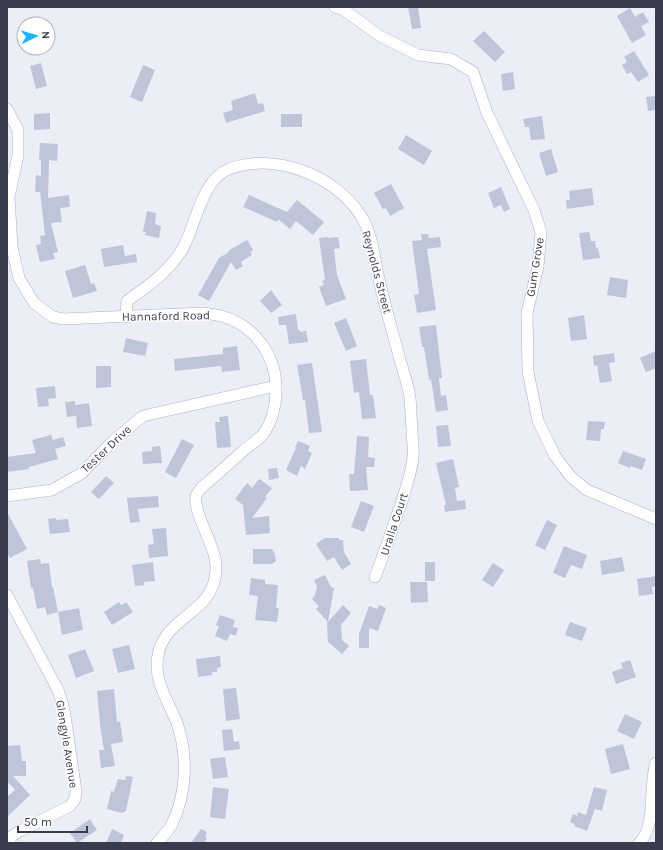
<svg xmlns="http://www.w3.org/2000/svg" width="663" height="850" viewBox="0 0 663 850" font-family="Karla,sans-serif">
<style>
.building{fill:#bfc5d9}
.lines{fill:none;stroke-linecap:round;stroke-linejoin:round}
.minor-casing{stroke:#adb0c3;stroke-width:12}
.minor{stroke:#fff;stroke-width:11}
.labels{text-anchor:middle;stroke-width:3;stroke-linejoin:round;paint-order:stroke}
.street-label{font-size:12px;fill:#383c4c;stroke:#fff}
</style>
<rect width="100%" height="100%" fill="#ebedf7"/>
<!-- building -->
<g class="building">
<path d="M408 7H418L421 28 412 29Z"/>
<path d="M630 8 635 17 643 12 649 22 641 26 646 35 632 43 617 16Z"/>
<path d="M484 31 505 52 495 62 473 41Z"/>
<path d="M634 51 649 75 638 82 631 72 627 74 622 65 627 62 624 57Z"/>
<path d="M41 63 47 86 36 89 30 66Z"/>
<path d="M143 65 155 70 142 102 130 97Z"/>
<path d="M513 72 515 89 503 91 501 74Z"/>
<path d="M255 93 258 104 263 103 265 111 226 123 223 113 233 110 231 101Z"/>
<path d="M656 96V110L648 111 646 97Z"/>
<path d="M50 113V129L34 130V114Z"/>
<rect x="281" y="114" width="21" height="13"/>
<path d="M542 116 545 139 531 140 529 127H525L523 119Z"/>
<path d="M406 135 432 151 424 165 398 149Z"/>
<path d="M40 143 58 144 57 161 49 160 48 198 69 195 70 207 60 208 62 222 51 223 58 252 53 253 55 259 40 262 36 245 41 244 40 236 45 235 40 192H35L36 175 41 176V160H39Z"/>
<path d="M551 149 558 172 546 176 539 153Z"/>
<path d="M391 184 404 208 390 216 386 208 383 209 374 193Z"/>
<path d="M501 187 510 209 504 212 501 205 494 208 488 193Z"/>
<path d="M592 188 594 205 567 209 566 200H570L569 191Z"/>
<path d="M249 195 287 212 297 200 324 222 313 235 296 221 290 229 278 219 277 222 243 207Z"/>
<path d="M147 211 156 213 155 224 161 226 159 238 145 235 146 232H143Z"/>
<path d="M589 232 591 241H595L596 248H598L600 258 583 260 579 233Z"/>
<path d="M421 234H428L429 238 440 237 441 247 427 249 436 310 417 313 414 295 419 294 412 241 422 240Z"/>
<path d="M328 237V238L338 237 340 248 334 249 337 275 346 299 326 306 319 287 324 285 322 281 325 280 319 238Z"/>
<path d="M247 240 253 250 250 252 252 255 242 261 241 262 243 266 236 270 231 262 209 301 198 295 219 258 229 252 228 251Z"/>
<path d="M123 245 125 256 136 254 137 262 104 267 101 249Z"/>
<path d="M85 265 91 284 94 283 97 291 73 298 65 271Z"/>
<path d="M610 277 628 280 626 298 607 295Z"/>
<path d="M271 290 282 305 271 313 260 301Z"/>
<path d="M296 314 298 330H300V332L306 331 308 342 289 344 286 325H279L278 317Z"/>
<path d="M584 315 587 339 571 341 568 318Z"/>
<path d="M346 318 357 346 346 351 334 323Z"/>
<path d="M436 325 442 378H439L441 396 446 395 448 410 436 412 431 379 429 380 424 347H422L419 327Z"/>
<path d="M126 338 148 343 145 356 123 352Z"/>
<path d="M237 346 240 370 222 372 221 366 175 371 174 359 223 354V348Z"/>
<path d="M656 351V368L646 372 640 358Z"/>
<path d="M614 353 615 362 609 363 612 381 600 383 597 365 594 366 593 356Z"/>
<path d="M366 359 370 395H373L376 418 362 419 359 392 354 393 350 361Z"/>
<path d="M312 363 322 432 309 433 305 400H303L297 365Z"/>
<path d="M96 366H111V387L96 388Z"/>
<path d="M55 386 56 398 48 399 49 406 38 407 36 388Z"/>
<path d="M75 401V405L89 403 92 426 77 428 76 416 67 417 65 402Z"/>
<path d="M228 416 231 447 217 448 215 422H220L219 417Z"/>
<path d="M588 421 605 422 604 429H601L600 441 586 440Z"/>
<path d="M448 425 451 446 438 447 436 426Z"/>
<path d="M51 435 53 440 63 437 66 446 55 449 58 459 29 467V469L7 472V457L36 453 32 440Z"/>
<path d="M357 436 369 437 368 457 375 458 374 467H366L368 490 350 491 349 474H354Z"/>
<path d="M182 439 194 445 176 478 165 472Z"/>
<path d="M298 441 310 446 308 451 312 453 305 469 301 466 297 476 286 470 296 448H295Z"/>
<path d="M160 446 162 463 143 464 142 452 152 451V447Z"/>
<path d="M623 451 646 459 642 470 631 466 630 468 618 463Z"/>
<path d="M453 459 459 487 455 488 457 501 465 500 466 509 445 512 444 505H446L436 463Z"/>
<path d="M277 468 279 478 269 480 268 469Z"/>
<path d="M106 476 114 483 99 499 91 492Z"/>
<path d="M259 479 272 488 265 497 267 498 252 518 269 516 270 533 246 535 243 505 235 499 247 483 252 488Z"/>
<path d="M158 496 159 507 138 509 140 522 130 523 127 498Z"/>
<path d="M361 501 374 506 364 532 351 527Z"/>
<path d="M7 512 27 549 10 558 7 553Z"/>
<path d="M56 518V520L68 519 70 532 50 534 48 519Z"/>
<path d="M547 520 557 525 545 550 535 545Z"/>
<path d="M166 528 168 556 149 558 148 545 154 544 152 529Z"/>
<path d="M325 538H339V540H343L344 552 351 564 342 570 334 557 327 561 316 544Z"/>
<path d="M564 546 587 555 582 569 571 565 565 578 553 573Z"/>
<path d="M253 549H272L275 554 276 561 272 564H253Z"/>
<path d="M622 557 625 571 602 575 600 561Z"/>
<path d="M40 559 41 564 49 563 52 587H53L58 612 47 615 45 607 37 609 33 588H31L27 561Z"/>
<path d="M153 562 155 581 144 582V585L135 586 132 565Z"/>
<rect x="425" y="562" width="10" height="19"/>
<path d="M493 563 504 570 493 587 482 580Z"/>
<path d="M325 575 331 587 334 588 328 622 316 609 319 606 312 599 315 595 317 586 314 580Z"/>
<path d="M656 576V586L652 587 653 594 639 596 637 579Z"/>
<path d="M251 578 265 580V584L278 585 276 608H279L277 622 255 620 258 596 249 595Z"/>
<path d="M410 582H427L428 602 411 603Z"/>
<path d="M119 602 121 605 126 602 133 612 112 625 104 612Z"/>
<path d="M343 605 351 613 341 625 342 640 349 646 342 654 328 642 327 623Z"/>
<path d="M379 605 386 608 378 631 369 628V648H359V634L369 606 377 609Z"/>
<path d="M79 608 83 630 62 635 58 612Z"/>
<path d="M220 615 235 620 233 627 238 628 236 636 230 634 227 641 215 636 219 626 216 625Z"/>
<path d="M570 622 587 628 582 641 565 635Z"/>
<path d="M129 645 135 669 118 673 112 649Z"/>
<path d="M85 649 94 671 76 678 68 655Z"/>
<path d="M220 656 221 667 217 668V672H212V675L198 677 196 659Z"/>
<path d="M630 660 636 677 616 684 612 672 623 668 621 663Z"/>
<path d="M236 688 240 719 226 721 223 689Z"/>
<path d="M114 689 117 722 120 721 123 742 111 744 115 766 101 768 99 750H104L100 725 97 691Z"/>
<path d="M625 714 642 722 634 739 617 731Z"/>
<path d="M232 729 234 742 239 741 240 749 224 751 222 730Z"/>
<path d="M623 744 630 769 611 774 605 749Z"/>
<path d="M20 745 22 761H26V776H13L30 795 7 817V797L15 790 7 781V746Z"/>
<path d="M225 757 228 777 213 779 210 759Z"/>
<path d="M126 776 133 777 126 811 122 813 107 809 111 791 114 792 118 779 125 780Z"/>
<path d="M213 787 229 789 225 819 210 817Z"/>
<path d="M594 787 607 790 602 811 595 809 587 831 574 826 575 824 570 822 573 814 577 816 578 812 586 815Z"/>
<path d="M90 819 97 830 77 843 70 833Z"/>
<path d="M112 829 124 835 121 843H106Z"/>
<path d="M201 829 207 832 205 837 207 838 204 843H191Z"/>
</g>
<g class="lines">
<!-- minor casing -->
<g class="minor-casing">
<g id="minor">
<path d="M335 7 344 10 380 36 418 55 451 59 473 72 487 113 534 210 541 232 538 267 527 313 528 372 538 421 555 456 571 477 587 490 656 519"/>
<path d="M7 109 18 130V155L9 197 12 247 19 278 34 303 53 317 63 319 203 313C208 314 215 314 221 316 255 325 277 356 276 391 276 405 272 423 263 434 258 440 250 445 244 450 230 463 215 476 201 488 199 491 197 494 196 496 193 515 217 546 216 569 215 618 157 614 157 666 157 686 170 705 177 723 188 755 187 793 172 824 169 831 162 837 157 843"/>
<path d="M126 316 127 301C148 286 170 271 183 248 196 225 201 180 229 169 275 152 335 175 361 216 373 235 374 258 379 279 385 307 393 333 400 360 404 373 408 385 410 398 411 408 411 419 412 429 412 438 414 448 413 457 412 472 406 486 402 501 393 526 385 552 375 577"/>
<path d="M7 496 52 490 82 473 113 441 143 416 276 386"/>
<path d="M7 595 58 690 64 709 76 791 75 799 70 806 18 832 12 836 8 843"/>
<path d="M639 843C657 827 648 785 656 763"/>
</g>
</g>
<!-- minor -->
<use href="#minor" class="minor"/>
</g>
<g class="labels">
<!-- street labels -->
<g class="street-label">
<text transform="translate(535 267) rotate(-81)" y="4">Gum Grove</text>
<text transform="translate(377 272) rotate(75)" y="4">Reynolds Street</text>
<text transform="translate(166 316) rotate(-1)" y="4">Hannaford Road</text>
<text transform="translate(106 449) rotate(-43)" y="4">Tester Drive</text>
<text transform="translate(394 524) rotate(-72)" y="4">Uralla Court</text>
<text transform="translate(67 744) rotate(81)" y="4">Glengyle Avenue</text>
</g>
</g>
<!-- border -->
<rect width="663" height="850" fill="none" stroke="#383c4c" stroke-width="16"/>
<!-- north arrow -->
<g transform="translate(36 36) rotate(85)"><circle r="19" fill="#ffffff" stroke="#afb1b7"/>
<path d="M0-3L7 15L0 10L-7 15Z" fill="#1ab4ff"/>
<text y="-6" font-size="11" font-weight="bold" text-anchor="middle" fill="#383c4c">N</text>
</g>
<!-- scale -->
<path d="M18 826v6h69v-6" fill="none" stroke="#383c4c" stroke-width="2"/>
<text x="24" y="826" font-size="12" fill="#383c4c" stroke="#ffffff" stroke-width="3" paint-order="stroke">50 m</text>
</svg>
